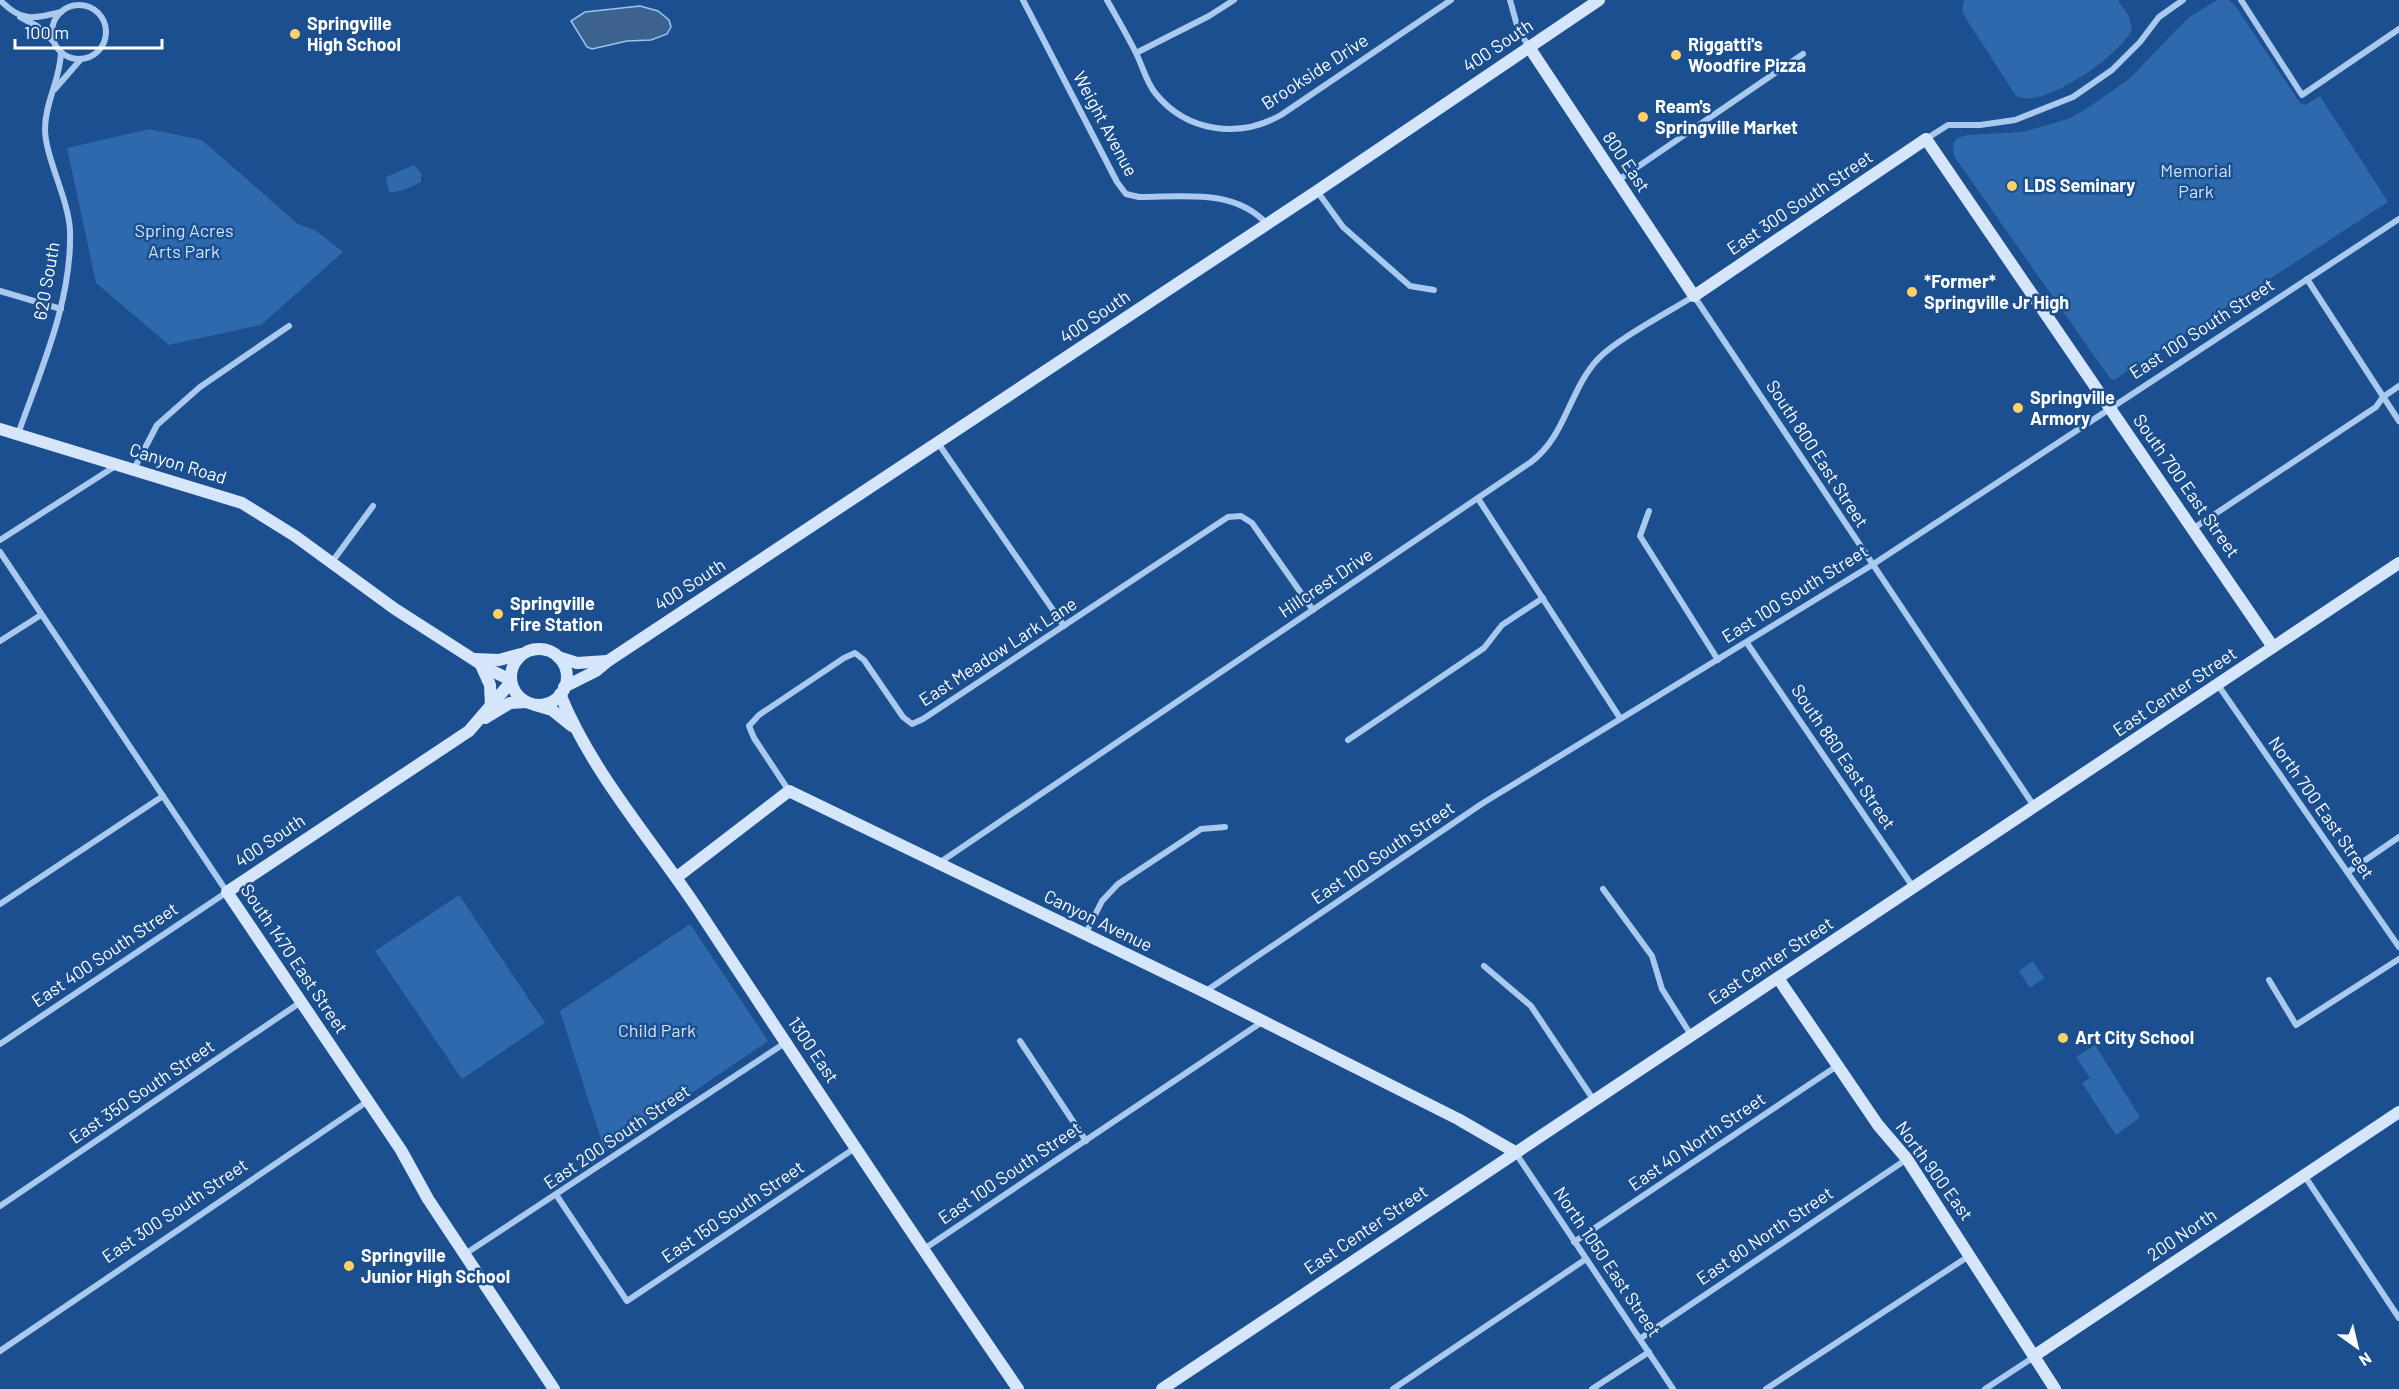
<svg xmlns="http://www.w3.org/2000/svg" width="2399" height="1389" viewBox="0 0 2399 1389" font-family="Barlow,sans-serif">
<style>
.green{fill:#2e69ad}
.water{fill:#3c6290;stroke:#9cc4f0;stroke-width:1.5}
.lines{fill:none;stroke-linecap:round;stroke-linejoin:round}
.street{stroke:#a9c9ee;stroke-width:6}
.secondary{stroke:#d6e6fa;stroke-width:12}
.poi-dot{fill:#ffd166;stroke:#1b4f8f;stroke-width:2}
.labels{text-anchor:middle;stroke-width:5;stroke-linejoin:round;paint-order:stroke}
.poi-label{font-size:18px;font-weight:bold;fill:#fff;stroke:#1b4f8f;text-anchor:start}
.street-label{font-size:18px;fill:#fff;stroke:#1b4f8f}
.park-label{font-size:18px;fill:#cfe3fa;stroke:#1b4f8f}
</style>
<rect width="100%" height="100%" fill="#1b4f8f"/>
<!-- green -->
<g class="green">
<path d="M1964 0H2118L2129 16 2132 29C2122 54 2042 111 2016 96L1965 17 1962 11Z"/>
<path d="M2217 0H2229L2236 7 2300 103 2305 105 2320 96 2388 202 2114 380 2109 377 1954 156 1953 144 1957 138 1967 135 2022 132 2068 119 2086 109 2129 79 2188 18Z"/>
<path d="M149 129 202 140 298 224 315 230 343 252 261 325 169 345 96 283 67 148Z"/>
<path d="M414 165 421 173V182L404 190 389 193 386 177Z"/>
<path d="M459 895 545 1023 462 1079 375 951Z"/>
<path d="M690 924 768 1041 605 1152 560 1011Z"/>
<path d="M2033 961 2044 978 2030 988 2019 971Z"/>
<path d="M2095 1045 2140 1117 2116 1135 2082 1083 2090 1078 2076 1057Z"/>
</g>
<!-- water -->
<path class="water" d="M640 6 658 11 669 20 671 27 667 34 651 40 627 41 592 49 587 47 571 21 585 12Z"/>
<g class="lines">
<!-- street -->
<g class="street">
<path d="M0 0C21 22 32 19 61 12"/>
<path d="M1023 0 1117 182 1126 194 1139 197C1183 197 1234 188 1267 224"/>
<path d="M1107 0C1117 18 1127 35 1136 53 1143 67 1146 82 1156 94 1187 132 1239 139 1281 115L1451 0"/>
<path d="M1510 0 1518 29 1529 47"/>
<path d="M2241 0 2302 95 2399 29"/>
<circle cx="79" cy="32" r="27"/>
<path d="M20 17 37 26 53 41"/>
<path d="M1136 53 1209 16 1234 0"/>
<path d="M55 89 81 59"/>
<path d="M1926 139 1948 125H1980L2015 120 2073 97 2112 70 2140 42 2159 17 2183 0"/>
<path d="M1617 181 1803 54"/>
<path d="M1317 191 1343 227 1410 286 1434 290"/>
<path d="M2307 279 2399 421"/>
<path d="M0 291 61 309"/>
<path d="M18 434C41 369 72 301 70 231 69 200 45 157 45 129 45 102 60 80 61 53"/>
<path d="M938 443 1064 626"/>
<path d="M134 469 157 425 200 387 289 326"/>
<path d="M1479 500 1620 718"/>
<path d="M1649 511 1640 536 1718 660"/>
<path d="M2194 528 2376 407 2383 397 2399 386"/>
<path d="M0 540 117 465"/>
<path d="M0 552 227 892 0 1044"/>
<path d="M332 562 373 506"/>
<path d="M0 641 41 615"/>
<path d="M1747 643 1913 887"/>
<path d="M2218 685 2399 947"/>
<path d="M1348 740 1484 648 1502 625 1543 598"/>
<path d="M789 791 754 738 749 726 759 715 844 658 855 653 864 660 903 717 912 724 923 719 1228 517 1241 516 1252 523 1313 610"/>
<path d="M939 863 1531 462C1566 436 1569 390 1598 359 1617 339 1669 312 1694 296L2034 806"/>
<path d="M2348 872 2399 837"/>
<path d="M1603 889 1652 956 1662 989 1691 1035"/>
<path d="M0 904 163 796"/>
<path d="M1085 935 1102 901 1118 884 1201 829 1225 827"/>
<path d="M1484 966 1531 1006 1593 1099"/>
<path d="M2269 980 2296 1025 2399 959"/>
<path d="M1206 991 1483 803 1872 565 2399 219"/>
<path d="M1020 1041 1086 1141"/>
<path d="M1515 1152 1673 1389"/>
<path d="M2304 1175 2399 1318"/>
<path d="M557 1196 627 1301 855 1148"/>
<path d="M0 1206 301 1002"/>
<path d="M1574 1242 1837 1066"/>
<path d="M924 1249 1262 1022"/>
<path d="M465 1254 785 1043"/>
<path d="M1641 1338 1907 1159"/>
<path d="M0 1351 368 1101"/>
<path d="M1393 1389 1586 1259"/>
<path d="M1592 1389 1649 1352"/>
<path d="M1766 1389 1969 1256"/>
<path d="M1985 1389 2034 1357"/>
</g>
<!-- secondary -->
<g class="secondary">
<path d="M1529 47 1694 296 1926 139 2273 647"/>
<path d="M0 429 242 503 295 536 395 609 490 670 511 680"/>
<circle cx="539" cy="677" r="28"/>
<path d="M558 657 577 663 607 661"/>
<path d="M475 659 499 660 521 654"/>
<path d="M481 665 490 685 491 706"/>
<path d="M511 682 469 731 227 892 401 1150 428 1199 554 1389"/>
<path d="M564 687 596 671 608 661 1317 191 1599 0"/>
<path d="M560 694C592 773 652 840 699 911 804 1071 910 1231 1018 1389"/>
<path d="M535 705 552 710 572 726"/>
<path d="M485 718 510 703 526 702"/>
<path d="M677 877 789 791 1205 992 1458 1119 1515 1152"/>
<path d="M1778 978 1878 1125 1907 1159 2055 1389"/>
<path d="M2034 1356 2399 1112"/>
<path d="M1162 1389 2399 563"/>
</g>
</g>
<!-- markers -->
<g class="poi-dot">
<circle cx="295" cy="34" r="6"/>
<circle cx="1676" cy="55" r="6"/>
<circle cx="1643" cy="117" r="6"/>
<circle cx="2012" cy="186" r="6"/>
<circle cx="1912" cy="292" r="6"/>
<circle cx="2018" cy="408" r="6"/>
<circle cx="498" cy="614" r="6"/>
<circle cx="2063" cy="1038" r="6"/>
<circle cx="349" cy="1266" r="6"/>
</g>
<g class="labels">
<!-- poi labels -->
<g class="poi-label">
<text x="307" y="30">Springville<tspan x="307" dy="21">High School</tspan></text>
<text x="1688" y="51">Riggatti's<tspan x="1688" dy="21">Woodfire Pizza</tspan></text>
<text x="1655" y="113">Ream's<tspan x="1655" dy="21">Springville Market</tspan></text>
<text x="2024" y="192">LDS Seminary</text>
<text x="1924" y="288">*Former*<tspan x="1924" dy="21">Springville Jr High</tspan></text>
<text x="2030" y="404">Springville<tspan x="2030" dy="21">Armory</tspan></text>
<text x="510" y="610">Springville<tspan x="510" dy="21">Fire Station</tspan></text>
<text x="2075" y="1044">Art City School</text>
<text x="361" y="1262">Springville<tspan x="361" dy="21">Junior High School</tspan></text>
</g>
<!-- street labels -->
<g class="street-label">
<text transform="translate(1498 46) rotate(-34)" y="6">400 South</text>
<text transform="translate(1315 72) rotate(-33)" y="6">Brookside Drive</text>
<text transform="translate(1105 124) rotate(62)" y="6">Weight Avenue</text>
<text transform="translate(1626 162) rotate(56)" y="6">800 East</text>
<text transform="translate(1800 203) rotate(-34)" y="6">East 300 South Street</text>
<text transform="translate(47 281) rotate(-80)" y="6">620 South</text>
<text transform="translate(1095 317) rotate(-34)" y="6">400 South</text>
<text transform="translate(2202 329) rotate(-33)" y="6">East 100 South Street</text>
<text transform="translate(1817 454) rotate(57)" y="6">South 800 East Street</text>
<text transform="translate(178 464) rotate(17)" y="6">Canyon Road</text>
<text transform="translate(2186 486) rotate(55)" y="6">South 700 East Street</text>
<text transform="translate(1326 583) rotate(-34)" y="6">Hillcrest Drive</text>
<text transform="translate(690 585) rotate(-33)" y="6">400 South</text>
<text transform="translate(1795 594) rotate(-32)" y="6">East 100 South Street</text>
<text transform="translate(998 652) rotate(-33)" y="6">East Meadow Lark Lane</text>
<text transform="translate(2175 692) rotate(-34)" y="6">East Center Street</text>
<text transform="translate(1843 757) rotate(56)" y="6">South 860 East Street</text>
<text transform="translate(2321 808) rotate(55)" y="6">North 700 East Street</text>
<text transform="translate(270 841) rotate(-34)" y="6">400 South</text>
<text transform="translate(1383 853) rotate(-34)" y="6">East 100 South Street</text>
<text transform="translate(1098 921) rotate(26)" y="6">Canyon Avenue</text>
<text transform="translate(105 955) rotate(-34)" y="6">East 400 South Street</text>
<text transform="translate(294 959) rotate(56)" y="6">South 1470 East Street</text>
<text transform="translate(1771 961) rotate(-33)" y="6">East Center Street</text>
<text transform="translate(813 1050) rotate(56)" y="6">1300 East</text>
<text transform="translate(142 1092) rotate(-34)" y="6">East 350 South Street</text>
<text transform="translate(617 1137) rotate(-34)" y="6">East 200 South Street</text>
<text transform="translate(1697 1142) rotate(-34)" y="6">East 40 North Street</text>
<text transform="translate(1934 1171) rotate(54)" y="6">North 900 East</text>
<text transform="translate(1010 1173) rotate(-34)" y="6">East 100 South Street</text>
<text transform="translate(175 1211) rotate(-34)" y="6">East 300 South Street</text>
<text transform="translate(733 1212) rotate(-34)" y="6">East 150 South Street</text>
<text transform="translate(1366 1230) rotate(-34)" y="6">East Center Street</text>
<text transform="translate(2182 1235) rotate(-34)" y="6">200 North</text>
<text transform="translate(1765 1236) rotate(-34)" y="6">East 80 North Street</text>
<text transform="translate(1607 1262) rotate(56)" y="6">North 1050 East Street</text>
</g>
<!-- park labels -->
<g class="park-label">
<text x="2196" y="177">Memorial<tspan x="2196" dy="21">Park</tspan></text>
<text x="184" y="237">Spring Acres<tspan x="184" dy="21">Arts Park</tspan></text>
<text x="657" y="1037">Child Park</text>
</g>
</g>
<!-- north arrow -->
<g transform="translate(2357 1347) rotate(146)" stroke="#1b4f8f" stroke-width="4.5" paint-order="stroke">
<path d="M0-4.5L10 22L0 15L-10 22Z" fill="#ffffff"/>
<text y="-9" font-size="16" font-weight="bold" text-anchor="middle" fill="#ffffff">N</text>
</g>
<!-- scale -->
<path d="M15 39v9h147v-9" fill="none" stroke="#ffffff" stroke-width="3"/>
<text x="24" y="39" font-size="18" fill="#ffffff" stroke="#1b4f8f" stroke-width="4.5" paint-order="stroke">100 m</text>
</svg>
